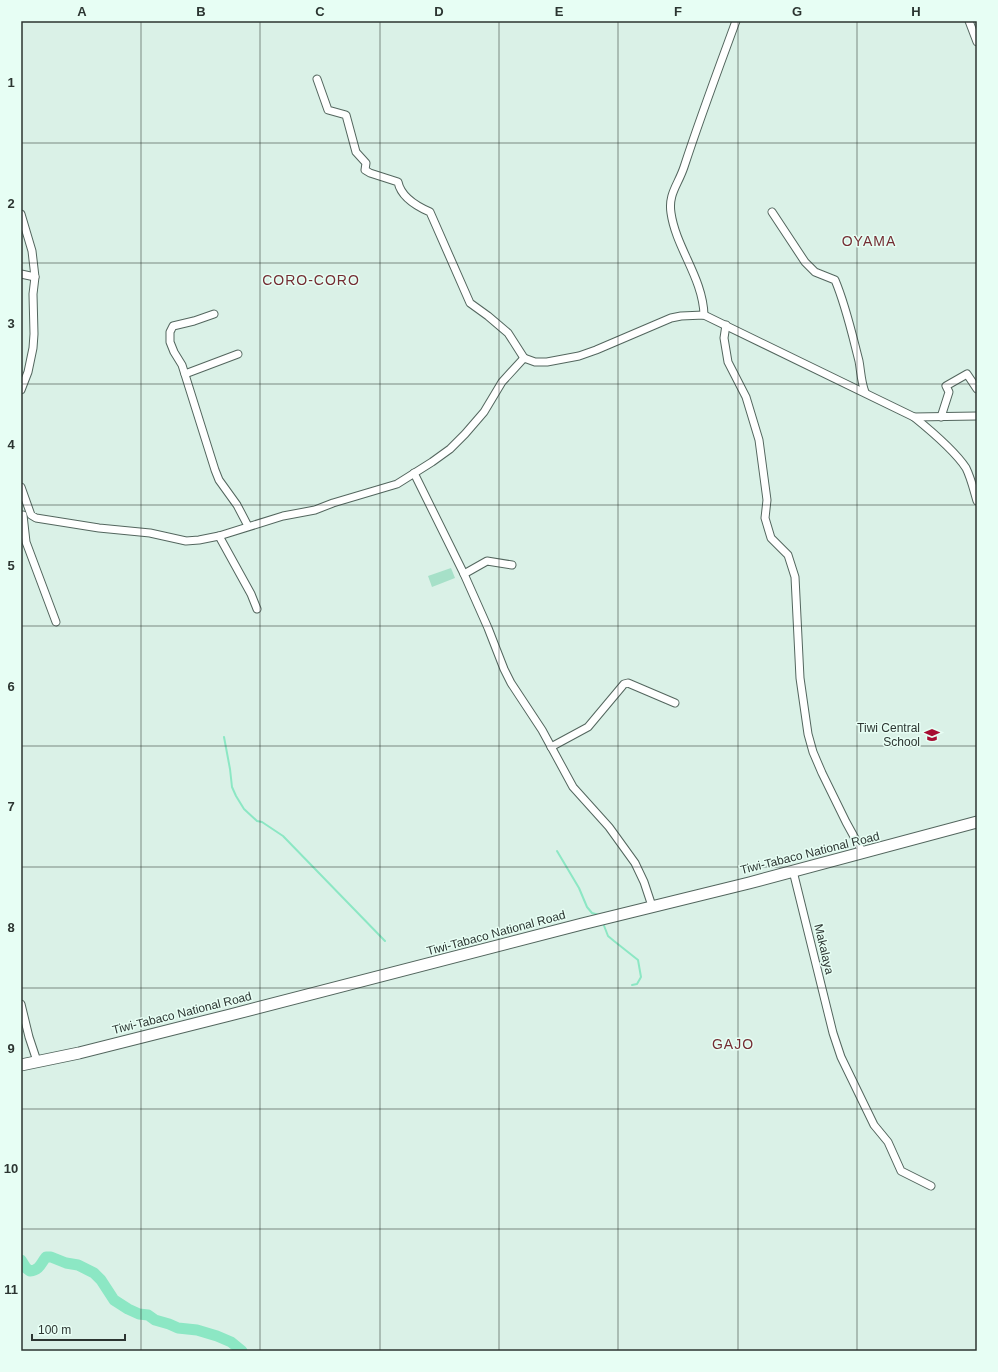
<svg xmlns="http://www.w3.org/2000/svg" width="998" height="1372" viewBox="0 0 998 1372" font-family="Arial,sans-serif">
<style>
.green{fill:#a6e0c8}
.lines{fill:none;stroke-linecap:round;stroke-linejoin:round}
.stream{stroke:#8ce7c4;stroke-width:2}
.river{stroke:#8ce7c4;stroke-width:11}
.street-casing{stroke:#53665e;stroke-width:9}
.primary-casing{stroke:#53665e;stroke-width:13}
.street{stroke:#fff;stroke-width:7}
.primary{stroke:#fff;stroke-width:11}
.grid{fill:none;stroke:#2c3531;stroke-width:1;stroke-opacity:0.55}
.labels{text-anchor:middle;stroke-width:3;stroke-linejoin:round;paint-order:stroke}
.poi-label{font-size:12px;fill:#2c3531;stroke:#e7fef4;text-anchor:end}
.street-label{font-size:12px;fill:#2c3531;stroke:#e7fef4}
.quarter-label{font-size:14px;letter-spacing:1px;fill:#742d33;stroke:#e7fef4}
.neatline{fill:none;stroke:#2c3531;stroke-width:1.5}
.grid-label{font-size:13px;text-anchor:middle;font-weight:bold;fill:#2c3531}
</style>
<rect width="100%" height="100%" fill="#daf1e7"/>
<!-- green -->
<path class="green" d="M451 568 455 578 432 587 428 576Z"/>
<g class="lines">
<!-- stream -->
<g class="stream">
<path d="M224 737 230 769 232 787 236 796 244 809 257 821 262 822 283 836 385 941"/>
<path d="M557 851 579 888 587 907 592 913 599 915"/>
<path d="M603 923 608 936 614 941 638 960 641 977 637 984 632 985"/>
</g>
<!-- river -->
<path class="river" d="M21 1260 26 1268 30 1271C40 1270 41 1263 46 1257H51L66 1263 78 1265 94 1273 101 1280 114 1300 128 1309 139 1314 148 1315 155 1320 169 1324 178 1328 197 1330 217 1336 231 1342 242 1351"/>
<!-- street casing -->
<g class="street-casing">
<g id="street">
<path d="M969 21 977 42"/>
<path d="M317 79 328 110 346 115 356 152 366 163 365 170 370 173 398 182C401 197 416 206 430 212L470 303 488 316 508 333 524 358"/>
<path d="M772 212 805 262 815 272 835 280C846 306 852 334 859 361 861 372 861 382 865 392"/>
<path d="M21 214 32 251 35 277 33 294 34 334 33 348 28 372 21 390"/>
<path d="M21 274 35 277"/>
<path d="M214 314 194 321 173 326 170 332V342L174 352 182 365 215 470 219 480 237 505 248 526"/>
<path d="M704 315C703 278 676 248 671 213 668 194 678 185 684 167 700 118 718 70 736 21"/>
<path d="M726 325 724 338 728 362 746 397 759 440 767 500 765 518 771 538 788 555 795 577 800 678 808 734 813 752 822 773 846 822 863 853"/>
<path d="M185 374 238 354"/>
<path d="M914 417 977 416"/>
<path d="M941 417 949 392 946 386 967 374 977 389"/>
<path d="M414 473 464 574 488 628 504 669 511 683 542 730 573 787 609 827 635 863 644 882 652 906"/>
<path d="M21 487 31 515 36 518 99 528 150 533 186 541 199 540 219 536 283 516 315 510 333 503 397 484 432 462 450 449 465 434 484 412 502 382 524 358 535 362H547L579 356 596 350 671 318 681 316 704 315 914 417C930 430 955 451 966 468 971 478 974 491 977 501"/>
<path d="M23 515 26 542 56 622"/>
<path d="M219 536 251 594 257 609"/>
<path d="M464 574 487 561 512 565"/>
<path d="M551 747 588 727 624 684 628 683 675 703"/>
<path d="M793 871 833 1033 841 1057 874 1125 888 1142 901 1171 931 1186"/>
<path d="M21 1004 29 1037 37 1061"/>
</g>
</g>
<!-- primary casing -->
<g class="primary-casing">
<path id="primary" d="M21 1065 79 1053 230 1015 582 924 749 883 977 822"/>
</g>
<!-- street -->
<use href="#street" class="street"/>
<!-- primary -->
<use href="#primary" class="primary"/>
</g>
<!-- grid -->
<path class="grid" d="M141 21V1351M260 21V1351M380 21V1351M499 21V1351M618 21V1351M738 21V1351M857 21V1351M21 143H977M21 263H977M21 384H977M21 505H977M21 626H977M21 746H977M21 867H977M21 988H977M21 1109H977M21 1229H977"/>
<!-- icons -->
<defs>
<g id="school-bare" transform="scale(1.2)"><path d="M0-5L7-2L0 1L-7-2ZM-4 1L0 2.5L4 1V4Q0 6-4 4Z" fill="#a70d32" stroke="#e7fef4" stroke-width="2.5" paint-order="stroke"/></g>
</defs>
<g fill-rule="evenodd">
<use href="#school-bare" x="932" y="735"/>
</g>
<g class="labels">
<!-- poi labels -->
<g class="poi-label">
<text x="920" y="732">Tiwi Central<tspan x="920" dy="14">School</tspan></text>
</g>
<!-- street labels -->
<g class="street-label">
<text transform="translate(810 853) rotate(-14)" y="4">Tiwi-Tabaco National Road</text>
<text transform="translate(496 933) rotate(-15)" y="4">Tiwi-Tabaco National Road</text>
<text transform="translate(824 949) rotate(77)" y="4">Makalaya</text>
<text transform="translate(182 1013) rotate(-14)" y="4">Tiwi-Tabaco National Road</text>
</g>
<!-- quarter labels -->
<g class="quarter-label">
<text x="869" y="246">OYAMA</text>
<text x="311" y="285">CORO-CORO</text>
<text x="733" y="1049">GAJO</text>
</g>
</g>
<!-- border -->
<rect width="998" height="1372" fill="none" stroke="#e7fef4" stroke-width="44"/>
<!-- scale -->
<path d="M32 1334v6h93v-6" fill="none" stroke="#2c3531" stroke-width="2"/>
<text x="38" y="1334" font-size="12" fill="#2c3531" stroke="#e7fef4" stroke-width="3" paint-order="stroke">100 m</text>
<rect x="22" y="22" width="954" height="1328" class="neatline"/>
<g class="grid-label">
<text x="82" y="16">A</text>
<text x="201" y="16">B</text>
<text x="320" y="16">C</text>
<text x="439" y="16">D</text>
<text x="559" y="16">E</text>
<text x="678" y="16">F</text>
<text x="797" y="16">G</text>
<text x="916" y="16">H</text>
<text x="11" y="87">1</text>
<text x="11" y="208">2</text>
<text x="11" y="328">3</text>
<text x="11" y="449">4</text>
<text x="11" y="570">5</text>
<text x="11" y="691">6</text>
<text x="11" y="811">7</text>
<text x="11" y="932">8</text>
<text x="11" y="1053">9</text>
<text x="11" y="1173">10</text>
<text x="11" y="1294">11</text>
</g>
</svg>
